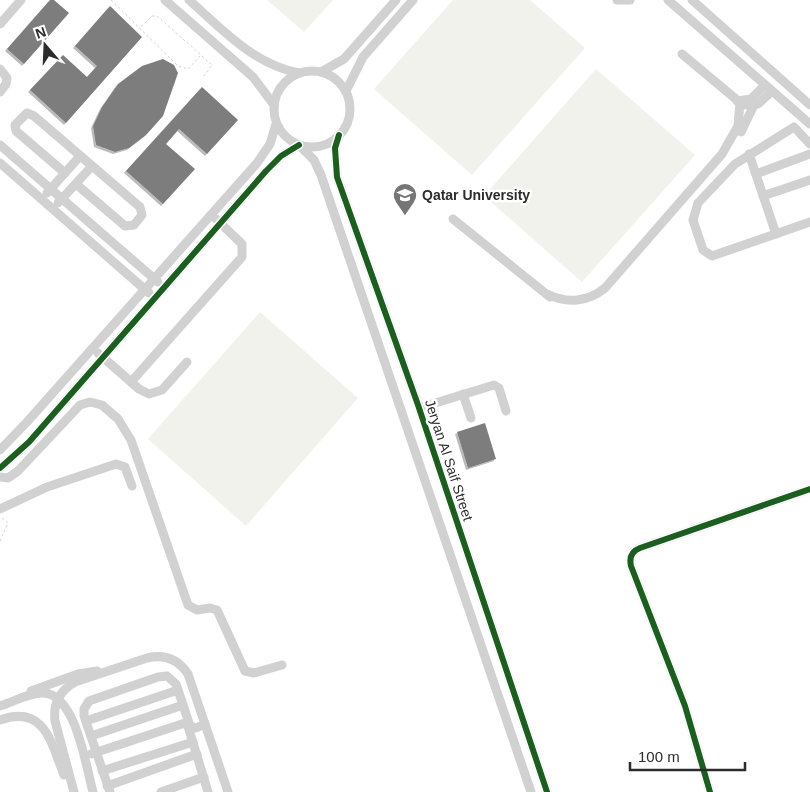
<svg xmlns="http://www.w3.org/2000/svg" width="810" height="792" viewBox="0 0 810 792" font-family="Arial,sans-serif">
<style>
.green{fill:#f0f2eb}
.building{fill:#7d7d7d;filter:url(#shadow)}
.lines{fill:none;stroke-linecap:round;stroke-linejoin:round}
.path{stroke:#d1d1d1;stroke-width:1;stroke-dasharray:2.5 2.5;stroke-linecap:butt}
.minor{stroke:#d1d1d1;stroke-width:9}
.cycleway-casing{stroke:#fff;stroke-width:9}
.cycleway{stroke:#1b5e20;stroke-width:6}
.labels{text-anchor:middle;stroke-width:5;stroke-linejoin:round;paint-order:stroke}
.poi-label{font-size:14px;font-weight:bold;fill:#2c2c2c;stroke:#fff;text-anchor:start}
.street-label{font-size:14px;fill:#2c2c2c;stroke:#fff}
</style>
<defs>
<filter id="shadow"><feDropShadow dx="-2" dy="2" stdDeviation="0" flood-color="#0004"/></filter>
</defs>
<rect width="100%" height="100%" fill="#fff"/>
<!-- green -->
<g class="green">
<path d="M267 0H333L304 32Z"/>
<path d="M453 0H530L585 48 472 175 374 89Z"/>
<path d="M596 69 695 155 582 282 484 196Z"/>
<path d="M260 312 358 398 246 526 148 439Z"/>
</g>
<!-- building -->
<g class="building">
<path d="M50 0H54L69 13 24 64 7 49Z"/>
<path d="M110 6 142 37 66 123 30 90 63 55 87 77 97 66 75 46Z"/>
<path d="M163 59 174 65 178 73 163 116 146 135 129 148 115 152 96 145 93 126 102 107 118 84 142 66Z"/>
<path d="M202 87 238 120 207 154 179 129 166 144 195 169 163 204 126 171Z"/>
<path d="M485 423 496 459 468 468 457 432Z"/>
</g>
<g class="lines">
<!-- path -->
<g class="path">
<path d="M111 0 178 66 188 69 201 55 157 16H152L140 28"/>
<path d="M202 56 212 65 204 76"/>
<path d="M0 541 8 523 1 517"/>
</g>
<!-- minor -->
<g class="minor">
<path d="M165 0 253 77 274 105"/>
<path d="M189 0C223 30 253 64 299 73"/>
<path d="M617 0H630"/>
<path d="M668 0 810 124"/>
<path d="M692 0 810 105"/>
<path d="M0 24 21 0"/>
<path d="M682 54 743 105 758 104 771 92"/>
<path d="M0 69 7 78 6 84 0 92"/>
<circle cx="312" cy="109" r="38"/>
<path d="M321 72 344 59 396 0"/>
<path d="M346 91 363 57 413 0"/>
<path d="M737 101 751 99 764 86"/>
<path d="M741 132 754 105"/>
<path d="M339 135 335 148 337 177 418 405 547 792"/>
<path d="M810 144 794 127 735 164 698 203 693 220 703 250 712 256 810 222"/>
<path d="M0 145 158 282"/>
<path d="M301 147 314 160 321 175 531 792"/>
<path d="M749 154 776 234"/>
<path d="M0 163 149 293"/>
<path d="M65 173 16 131 15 125 27 113 34 116 140 207 142 215 134 225 125 226 76 184"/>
<path d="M756 174 810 154"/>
<path d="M47 193 80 156"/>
<path d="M763 196 810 180"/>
<path d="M58 203 92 166"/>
<path d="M453 219 550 297"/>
<path d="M547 294C567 304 588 302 605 288L722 154 738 126 740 103"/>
<path d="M98 353 139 389 149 394 162 390 187 362"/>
<path d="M131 382 242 257V244L216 219"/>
<path d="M463 394 471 418"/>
<path d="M419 408 494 385 499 388 506 411"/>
<path d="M0 450 27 422 257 163 270 144 276 124"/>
<path d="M0 468 29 442 266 171 281 156 299 145"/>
<path d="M0 477 8 478 18 471 80 405 90 402 102 405 118 419 131 440 188 605 197 610 210 608 217 610 245 671 254 673 282 665"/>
<path d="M0 509 47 487 116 464 125 467 132 486"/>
<path d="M31 691 78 674 97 671"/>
<path d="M0 706C13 702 30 692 44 693 76 695 86 767 93 792"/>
<path d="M0 720C45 704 51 743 64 775"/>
<path d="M86 721 178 690"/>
<path d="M187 723 208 792"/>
<path d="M91 736 183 705"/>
<path d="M91 754 188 722"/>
<path d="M102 771 193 742"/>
<path d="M107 786 197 754"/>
<path d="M74 792 55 721C53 704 59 691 75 682L147 658C164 654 178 659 188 674L228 792"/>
<path d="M110 792 84 716V709L89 701 158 677 167 676 176 684 190 726 196 728 205 724"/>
<path d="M161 792 204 777"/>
<path d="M710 792 685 706 631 566C629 557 632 551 640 548L810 489"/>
</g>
<!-- cycleway casing -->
<g class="cycleway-casing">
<g id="cycleway">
<path d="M339 135 335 148 337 177 418 405 547 792"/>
<path d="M0 468 29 442 266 171 281 156 299 145"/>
<path d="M710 792 685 706 631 566C629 557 632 551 640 548L810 489"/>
</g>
</g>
<!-- cycleway -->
<use href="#cycleway" class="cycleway"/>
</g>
<!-- icons -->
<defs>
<g id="university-pin" transform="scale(1.25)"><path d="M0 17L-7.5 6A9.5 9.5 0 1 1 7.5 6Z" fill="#767676" stroke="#fff"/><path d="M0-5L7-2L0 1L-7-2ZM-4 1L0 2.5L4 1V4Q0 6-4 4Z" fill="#fff"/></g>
</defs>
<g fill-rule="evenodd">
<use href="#university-pin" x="405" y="195"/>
</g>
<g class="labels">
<!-- poi labels -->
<g class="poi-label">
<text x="422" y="200">Qatar University</text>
</g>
<!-- street labels -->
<g class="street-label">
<text transform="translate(449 460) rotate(72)" y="5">Jeryan Al Saif Street</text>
</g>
</g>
<!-- north arrow -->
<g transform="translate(45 45) rotate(341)" stroke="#ffffff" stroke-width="4" paint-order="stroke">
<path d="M0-4L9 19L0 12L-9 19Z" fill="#2c2c2c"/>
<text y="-8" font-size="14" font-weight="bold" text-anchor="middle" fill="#2c2c2c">N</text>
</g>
<!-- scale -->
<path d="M630 762v8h115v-8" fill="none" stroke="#2c2c2c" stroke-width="2.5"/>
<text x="638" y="762" font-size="15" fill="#2c2c2c" stroke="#ffffff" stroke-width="4" paint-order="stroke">100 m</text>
</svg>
